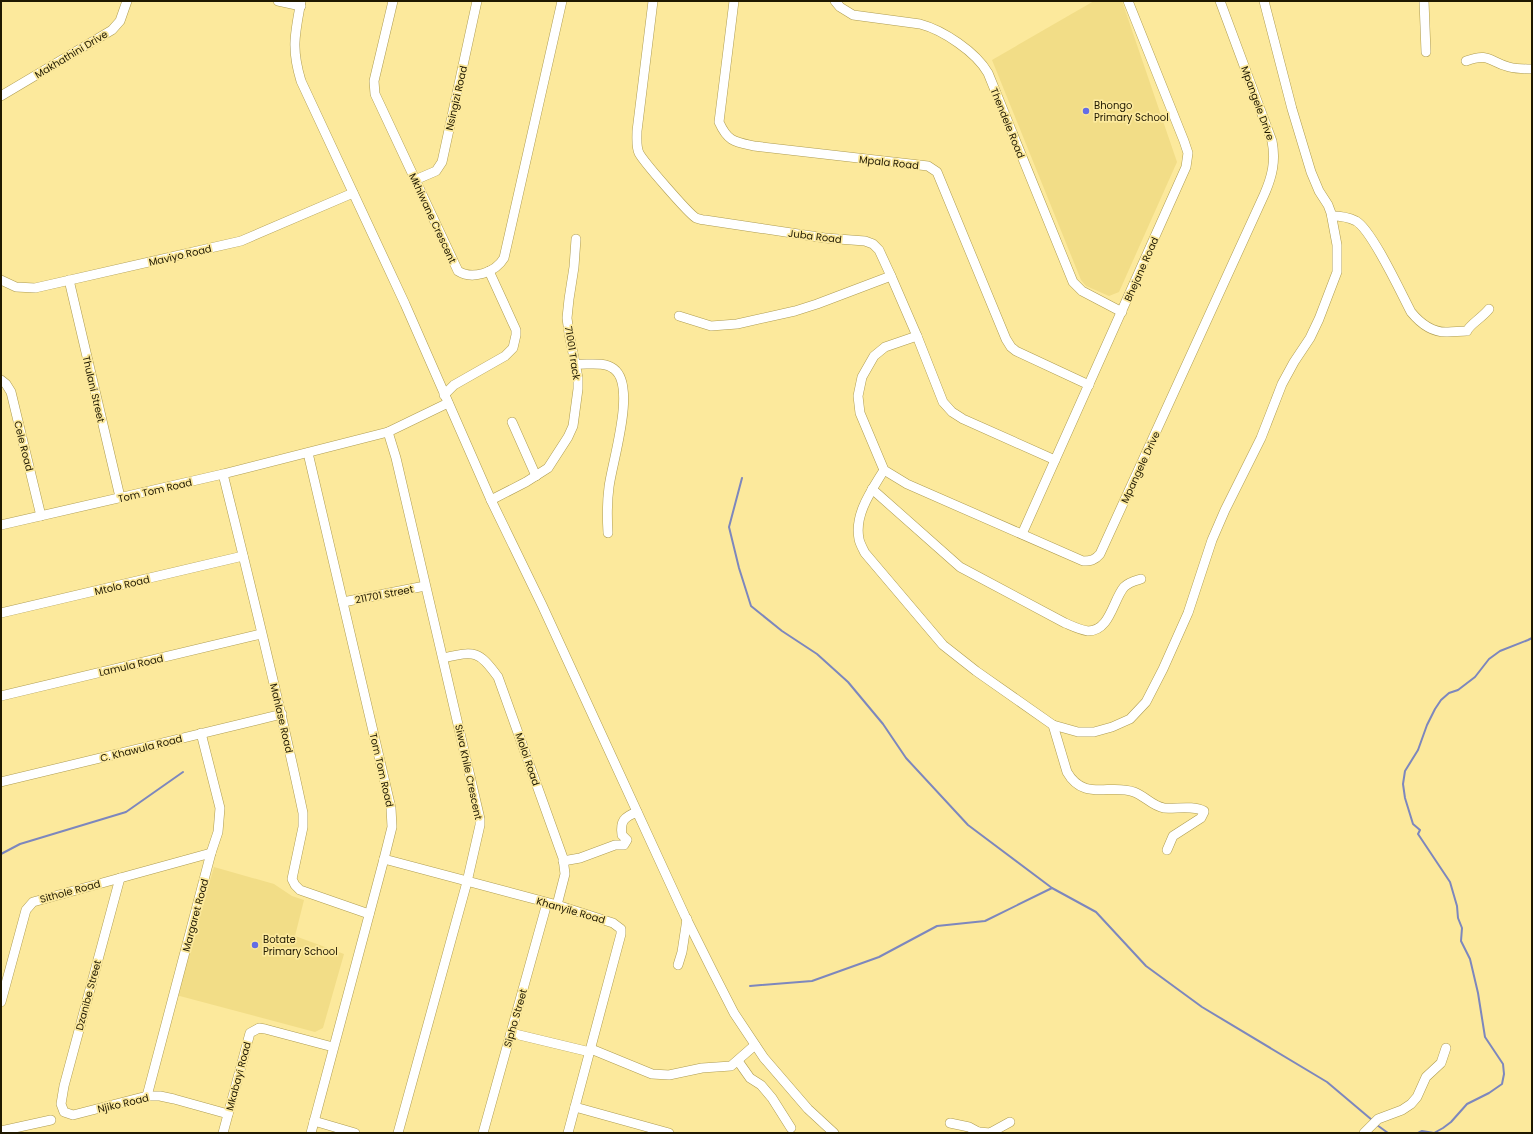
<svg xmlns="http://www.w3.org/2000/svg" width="1533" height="1134" viewBox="0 0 1533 1134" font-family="Poppins,sans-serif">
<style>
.built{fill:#f2dd87}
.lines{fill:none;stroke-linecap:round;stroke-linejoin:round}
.stream{stroke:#7d87bd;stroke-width:2}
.minor-casing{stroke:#ae9c51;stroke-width:10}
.minor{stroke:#fff;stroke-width:9}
.poi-dot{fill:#646de6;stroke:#fce99c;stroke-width:1.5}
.labels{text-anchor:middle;stroke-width:3.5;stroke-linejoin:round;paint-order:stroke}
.street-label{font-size:10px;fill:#1f1800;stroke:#fce99c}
.poi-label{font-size:10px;fill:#1f1800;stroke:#fce99c;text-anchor:start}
</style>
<rect width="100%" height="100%" fill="#fce99c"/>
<!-- built -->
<g class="built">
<path d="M1094 1H1122L1177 162 1119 292 1109 296 1086 286 1081 280 992 60Z"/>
<path d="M214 867 274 884 292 896 304 900 295 936 344 954 323 1028 315 1032 176 995Z"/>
</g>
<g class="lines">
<!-- stream -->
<g class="stream">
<path d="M742 478 729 527 739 568 751 606 782 631 817 654 848 682 883 724 906 758 968 825 1052 888 1096 912 1146 966 1202 1007 1327 1082 1372 1120"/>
<path d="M1 854 20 844 126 812 183 772"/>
<path d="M750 986 812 981 879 957 937 926 985 921 1052 888"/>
<path d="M1377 1125 1388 1133"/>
<path d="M1418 1133 1422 1131 1434 1133 1443 1128 1451 1122 1467 1104 1489 1093 1502 1084 1504 1074 1503 1064 1485 1037 1478 993 1470 959 1461 941 1462 928 1458 918 1457 906 1450 882 1418 834 1420 830 1413 824 1405 798 1403 784 1405 771 1418 750 1427 725 1435 709 1441 700 1449 693 1458 690 1475 677 1489 659 1500 651 1528 640 1532 638"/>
</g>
<!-- minor casing -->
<g class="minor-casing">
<g id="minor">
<path d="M278 1 301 6"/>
<path d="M301 1C295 34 291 48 301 81L405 304 491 500 542 605 685 916 713 972 734 1013 764 1058 808 1109 834 1133"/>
<path d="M393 1 374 81 375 94 458 271C472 280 495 273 504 258L562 1"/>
<path d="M653 1 637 131C637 138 636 147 639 153 643 161 688 213 696 218 699 219 702 220 705 220L825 238 865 241 873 244 879 250 891 276 917 336 943 402 952 412 963 419 1055 460"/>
<path d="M734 1 719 122C728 142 735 142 754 146L928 166 937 172 1006 339 1011 347 1016 351 1089 385"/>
<path d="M835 1 840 7 853 15 920 24C943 30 976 52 988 73L1073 282 1082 291 1122 312"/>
<path d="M1424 1 1426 52"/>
<path d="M1466 61C1490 52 1489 62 1509 67 1517 69 1524 69 1532 69"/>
<path d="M1 96 112 30 120 21 127 1"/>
<path d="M415 180 436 171 442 162 477 1"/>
<path d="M1332 216C1340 216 1348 217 1356 221 1372 230 1401 293 1411 312 1420 323 1432 333 1448 332 1454 332 1460 331 1467 331 1469 325 1483 317 1489 309"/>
<path d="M1 280 16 287 35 288 241 241 353 193"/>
<path d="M69 280 120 497"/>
<path d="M679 316 711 326 737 324 795 311 817 304 891 276"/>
<path d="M917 336 885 347 874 356 862 377 858 396 860 413 884 470 907 484 1083 561C1091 561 1095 560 1100 554L1264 195C1272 177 1276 161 1272 141L1220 1"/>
<path d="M575 364C587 365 604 361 614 369 637 386 612 462 609 487 607 502 607 517 608 533"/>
<path d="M1 380 6 384 11 392 41 516"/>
<path d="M444 395 454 385 505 356 513 348 516 335V330L489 271"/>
<path d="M512 422 536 476"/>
<path d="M388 432 396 458 480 819V825L467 882 398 1133"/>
<path d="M308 453 391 808 392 827 384 859 311 1133"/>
<path d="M884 470C872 490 854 514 859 539 860 544 863 549 865 553L943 645 976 671 1053 725 1078 732H1094L1112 727 1130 719 1146 702 1163 669 1188 613 1212 540 1225 510 1261 438 1282 384 1294 362 1310 338 1319 319 1337 272V245L1331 213 1328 205 1319 191 1311 172 1292 109 1264 1"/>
<path d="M223 474C251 587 279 699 303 813V827L292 879 295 885 300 890 369 914"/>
<path d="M872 489 960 567 1065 623C1072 626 1080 630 1088 631 1110 631 1113 600 1124 587 1129 582 1134 581 1141 579"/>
<path d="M491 500 526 482 548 468 568 437 573 426 578 389V378L569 333 567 318 569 299 574 267 576 239"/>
<path d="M1 525 223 474 388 432 448 403"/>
<path d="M1022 534 1186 167 1188 153 1184 141 1128 1"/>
<path d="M343 602 425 586"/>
<path d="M1 613 243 556"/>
<path d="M443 658C475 651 478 650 498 677L563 858 565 874 557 905"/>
<path d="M1 696 261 634"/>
<path d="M1053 725 1067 772C1084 802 1110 783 1134 792 1145 796 1152 806 1164 808 1176 809 1193 805 1204 811V812L1201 818 1173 836 1167 850"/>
<path d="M1 782 282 714"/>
<path d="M384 859 557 905 613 923 621 929V934L568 1133"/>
<path d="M563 861 580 858 615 845H624L627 840 622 835C620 821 624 817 637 812"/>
<path d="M120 878 64 1086 61 1104 64 1112 73 1115 147 1096H160L174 1099 228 1114"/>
<path d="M678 965 682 952 687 919"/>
<path d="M1 1002 26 910 33 902 211 853"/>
<path d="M511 1033 590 1052"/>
<path d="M591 1049 652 1074 669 1075 702 1068 731 1066 755 1045"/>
<path d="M738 1061 750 1078 761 1085 772 1098 791 1128"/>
<path d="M147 1096 211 853 218 832 220 808 201 733"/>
<path d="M575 1107 669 1133"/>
<path d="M314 1121 355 1133"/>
<path d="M950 1123 969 1127 980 1133"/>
<path d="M1 1131 51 1120"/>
<path d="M979 1132 990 1133 1010 1122"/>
<path d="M223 1133 250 1033 259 1028 265 1029 333 1047"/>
<path d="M483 1133 547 903"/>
<path d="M1364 1133 1378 1119 1402 1110 1411 1104 1417 1097 1426 1077 1441 1063 1446 1048"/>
</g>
</g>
<!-- minor -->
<use href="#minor" class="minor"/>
</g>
<!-- markers -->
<g class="poi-dot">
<circle cx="1086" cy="111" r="4"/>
<circle cx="255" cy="945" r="4"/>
</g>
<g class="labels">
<!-- street labels -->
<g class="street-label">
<text transform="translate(71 54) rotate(-31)" y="4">Makhathini Drive</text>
<text transform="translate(456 98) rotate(-77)" y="4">Nsingizi Road</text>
<text transform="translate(1258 103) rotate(70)" y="4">Mpangele Drive</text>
<text transform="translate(1008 123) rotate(68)" y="4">Thendele Road</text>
<text transform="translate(889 162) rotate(6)" y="4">Mpala Road</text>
<text transform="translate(433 218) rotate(65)" y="4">Mkhiwane Crescent</text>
<text transform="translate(815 236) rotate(7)" y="4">Juba Road</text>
<text transform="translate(180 255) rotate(-13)" y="4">Maviyo Road</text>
<text transform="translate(1141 269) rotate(-66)" y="4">Bhejane Road</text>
<text transform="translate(573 353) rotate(81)" y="4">71001 Track</text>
<text transform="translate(94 389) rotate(77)" y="4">Thulani Street</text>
<text transform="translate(24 446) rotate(76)" y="4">Cele Road</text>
<text transform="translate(1140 467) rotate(-65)" y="4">Mpangele Drive</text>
<text transform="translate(155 490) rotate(-13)" y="4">Tom Tom Road</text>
<text transform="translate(122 585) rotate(-13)" y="4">Mtolo Road</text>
<text transform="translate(384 594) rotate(-11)" y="4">211701 Street</text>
<text transform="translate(131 665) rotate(-13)" y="4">Lamula Road</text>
<text transform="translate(282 718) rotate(77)" y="4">Mahlase Road</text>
<text transform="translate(141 748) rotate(-14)" y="4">C. Khawula Road</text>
<text transform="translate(528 759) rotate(71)" y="4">Moloi Road</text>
<text transform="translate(382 770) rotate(77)" y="4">Tom Tom Road</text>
<text transform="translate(469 772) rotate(78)" y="4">Siwa Khile Crescent</text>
<text transform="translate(70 891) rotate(-15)" y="4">Sithole Road</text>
<text transform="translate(571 910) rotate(16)" y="4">Khanyile Road</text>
<text transform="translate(195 915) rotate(-75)" y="4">Margaret Road</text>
<text transform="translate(88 995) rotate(-75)" y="4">Dzanibe Street</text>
<text transform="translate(515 1018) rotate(-74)" y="4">Sipho Street</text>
<text transform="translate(238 1076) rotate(-75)" y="4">Mkabayi Road</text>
<text transform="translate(123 1103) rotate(-13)" y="4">Njiko Road</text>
</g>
<!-- poi labels -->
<g class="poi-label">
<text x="1094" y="109">Bhongo<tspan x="1094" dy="12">Primary School</tspan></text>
<text x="263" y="943">Botate<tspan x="263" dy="12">Primary School</tspan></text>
</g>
</g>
<!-- border -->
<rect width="1533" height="1134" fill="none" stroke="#1f1800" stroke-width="4"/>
</svg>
